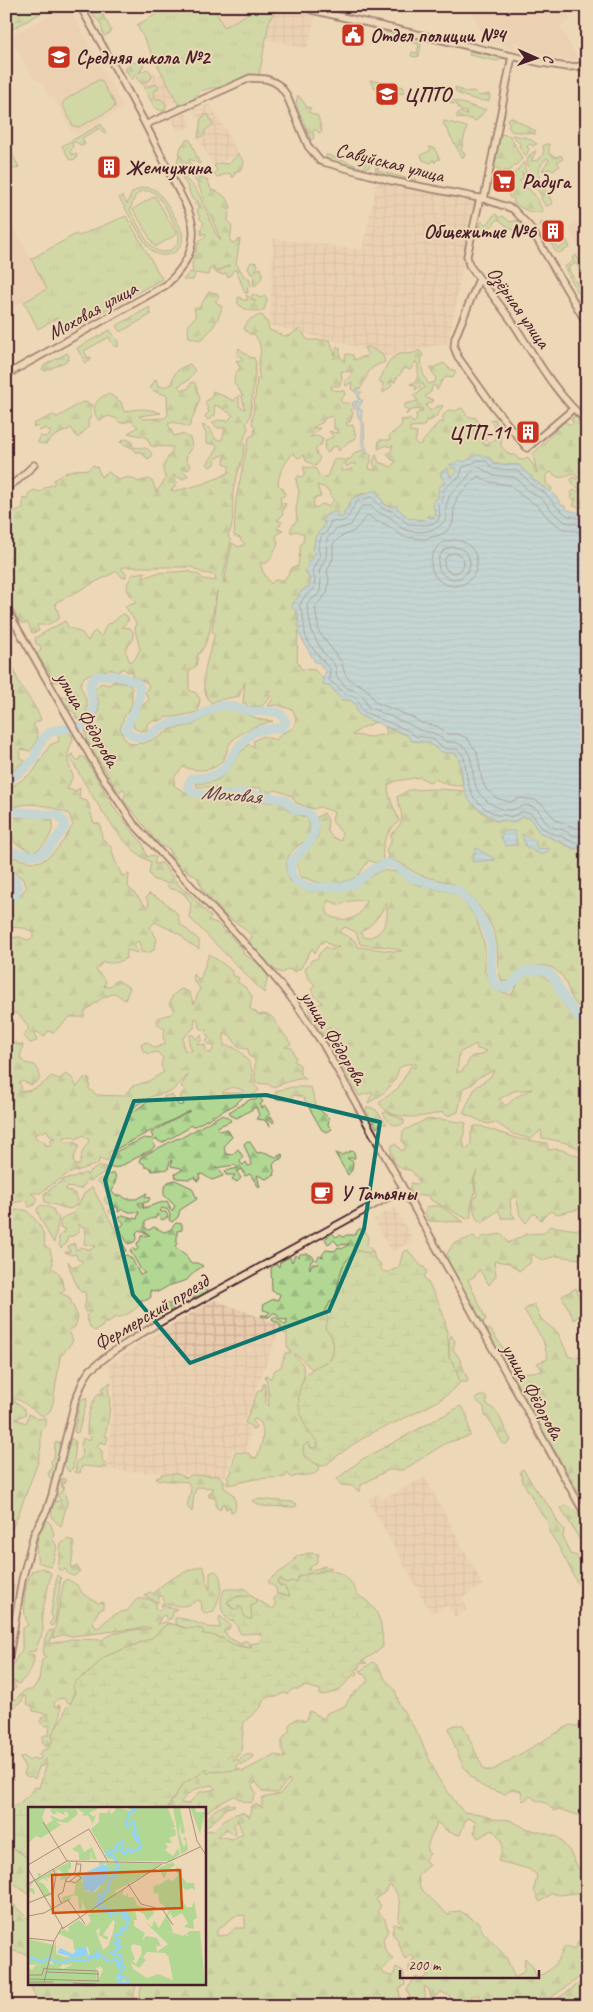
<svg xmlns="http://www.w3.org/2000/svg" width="593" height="2012" viewBox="0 0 593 2012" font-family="Caveat,sans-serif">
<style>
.built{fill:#e8caad}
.industrial{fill:url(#industrial-grid)}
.grass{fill:url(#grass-dots);stroke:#7e7b5f}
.forest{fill:url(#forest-firs);stroke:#7e7b5f;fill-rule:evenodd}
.wetland{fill:url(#wetland-marsh);stroke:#7e7b5f}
.park{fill:url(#park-tufts);stroke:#7e7b5f}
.pitch{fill:#b1d793;stroke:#7e7b5f;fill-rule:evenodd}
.water{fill:url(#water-rules);stroke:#758aa4}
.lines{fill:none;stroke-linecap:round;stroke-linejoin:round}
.shore{stroke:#67677b;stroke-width:1}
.river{stroke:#92d2f4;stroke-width:9}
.minor-casing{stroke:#4a1f2b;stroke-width:9}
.minor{stroke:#ecd7b6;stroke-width:5.5}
.marked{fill:none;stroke:#0f766e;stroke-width:4;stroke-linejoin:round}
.labels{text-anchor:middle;stroke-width:4;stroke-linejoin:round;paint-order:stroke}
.poi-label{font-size:20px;font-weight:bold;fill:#4a1f2b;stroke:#ecd7b6;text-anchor:start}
.street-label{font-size:20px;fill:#4a1f2b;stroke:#ecd7b6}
.water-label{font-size:21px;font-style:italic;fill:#553a49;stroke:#ecd7b6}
.inset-river{fill:none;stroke:#92d2f4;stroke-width:2.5}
.inset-road{fill:none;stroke:#ab8d7e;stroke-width:1}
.view{fill:#d05011;fill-opacity:0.15;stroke:#d05011;stroke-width:2.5}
.inset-edge{fill:none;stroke:#4a1f2b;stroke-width:2.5}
</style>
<defs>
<pattern id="industrial-grid" width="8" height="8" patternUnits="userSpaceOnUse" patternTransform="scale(1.25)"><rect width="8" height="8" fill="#e8caad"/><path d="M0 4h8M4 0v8" fill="none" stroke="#c8ad95"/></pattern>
<pattern id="grass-dots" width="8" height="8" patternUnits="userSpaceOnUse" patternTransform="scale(1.25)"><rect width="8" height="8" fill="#b1d793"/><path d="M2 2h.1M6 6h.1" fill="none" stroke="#9ab87f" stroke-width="1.8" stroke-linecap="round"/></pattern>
<pattern id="forest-firs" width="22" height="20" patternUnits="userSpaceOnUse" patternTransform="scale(1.25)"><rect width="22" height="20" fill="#b1d793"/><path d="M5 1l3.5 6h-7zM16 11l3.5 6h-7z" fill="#9ab87f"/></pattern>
<pattern id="wetland-marsh" width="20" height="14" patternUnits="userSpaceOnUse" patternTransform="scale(1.25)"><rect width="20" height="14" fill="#b1d793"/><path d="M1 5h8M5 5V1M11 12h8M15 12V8" fill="none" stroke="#9ab87f"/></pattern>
<pattern id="park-tufts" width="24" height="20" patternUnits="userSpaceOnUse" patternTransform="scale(1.25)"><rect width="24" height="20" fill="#b1d793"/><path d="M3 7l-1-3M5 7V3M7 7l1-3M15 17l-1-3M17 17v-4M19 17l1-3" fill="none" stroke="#9ab87f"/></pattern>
<pattern id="water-rules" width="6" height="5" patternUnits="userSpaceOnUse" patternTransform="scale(1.25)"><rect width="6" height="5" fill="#92d2f4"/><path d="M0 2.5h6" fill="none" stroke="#7fb4d1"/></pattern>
</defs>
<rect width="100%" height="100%" fill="#ecd7b6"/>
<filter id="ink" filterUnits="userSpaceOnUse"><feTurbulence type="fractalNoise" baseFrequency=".02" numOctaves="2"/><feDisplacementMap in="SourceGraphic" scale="10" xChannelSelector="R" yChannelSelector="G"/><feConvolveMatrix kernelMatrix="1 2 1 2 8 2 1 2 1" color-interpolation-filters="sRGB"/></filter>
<g filter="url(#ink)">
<!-- built -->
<g class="built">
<path d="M67 6 123 106 117 112 79 133 73 134 53 96 49 97 42 82 36 80 31 74 10 37Z"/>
<path d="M213 6H262L223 27Z"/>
<path d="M468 6H564L571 20 560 27 578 60 551 58 487 41Z"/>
<path d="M587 218V261L570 230 572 225Z"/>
<path d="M11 223 47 289 6 311V225Z"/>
</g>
<!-- industrial -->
<g class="industrial">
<path d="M277 6 303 10V13L315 16 308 47 304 48 266 39 269 22Z"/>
<path d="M151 67 157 77 162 73 177 101 164 107 153 103 136 75Z"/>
<path d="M210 104 238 153 214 166 198 138 201 118H197L195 109Z"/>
<path d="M186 113 191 126 178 132 172 119Z"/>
<path d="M381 182 475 203 448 343 387 356 347 344 270 325 273 238 362 250 376 188 375 185Z"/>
<path d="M395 1208 413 1240 392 1252 374 1219Z"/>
<path d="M214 1300 281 1325 243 1424 251 1427 246 1452 233 1449 226 1476 107 1470 114 1382 108 1365 138 1345Z"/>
<path d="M425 1477 483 1585 462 1598 468 1609 455 1617 448 1605 431 1613 368 1500 377 1494 382 1500Z"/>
</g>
<!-- grass -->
<path class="grass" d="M101 124 106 133 104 134 100 128 82 138 85 144 82 146 76 142 72 143 73 147 70 152 71 154H77L76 159 70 160 62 146Z"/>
<!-- forest -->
<g class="forest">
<path d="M14 6H56L46 11 45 8 41 13 7 32 6 12Z"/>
<path d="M93 6H98L111 30 110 33 104 36 100 22 94 17 92 9Z"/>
<path d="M388 31 422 39 419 56 416 57 411 56 412 52 417 53 419 44 385 37 386 32Z"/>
<path d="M473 49 501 56V59L497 61 469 55 470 51Z"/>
<path d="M131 62 144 64 139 73 147 69 151 73 152 78 142 84 137 79 136 74 132 80 125 69Z"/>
<path d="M370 80 404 87 403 94 374 87Z"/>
<path d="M157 84 159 88 154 91V99H161L166 104V108L163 111 155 108 144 88Z"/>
<path d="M455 87 465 92 474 91 479 96 489 94 490 98 488 101C480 101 462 97 456 92Z"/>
<path d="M298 95 307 107 311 108 308 112 318 116 322 132 319 133 315 129 313 132 314 138 311 140 296 104Z"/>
<path d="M452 100 481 109H486L477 120 474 121 472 119 457 118V114L460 112 466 115 467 112 461 111 456 104 450 103Z"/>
<path d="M208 114 213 124 205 131 204 135 198 138 201 118Z"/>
<path d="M511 117 535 131V134L511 131 508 126 510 124 507 120Z"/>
<path d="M444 121 467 127 461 150 465 154 464 157H462L443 123Z"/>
<path d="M501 134 510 136 522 159 509 171 498 169 494 166Z"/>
<path d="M512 135 528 138 537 144 533 146 530 144 527 146 529 149 526 156 519 147 520 144Z"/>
<path d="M186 140H190L200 164 189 159V162L196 171 193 173 180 155 179 156 184 164 180 165 177 162 181 147Z"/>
<path d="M546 144H549V154L557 157 561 155 563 159 557 162 560 166 553 170 549 169 544 171 542 170 549 160 547 158C542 163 537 169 540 176L537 180 542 183 553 204 546 206 541 199 542 197 537 189 539 187C533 176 518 157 536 151L531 161 539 160 544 152 543 146Z"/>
<path d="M429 147 434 148 440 159 436 160 435 163 433 159 431 163 423 160 421 155 431 150Z"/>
<path d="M238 153 244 162 242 169 235 172 233 178 230 173 217 177 214 175 217 170 214 166 220 163 228 164 234 159Z"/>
<path d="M364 154 371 160 369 167 361 170 327 160 326 155H328L364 168 367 160 363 158Z"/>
<path d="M381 159 385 161V164L379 162 378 171 414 180 415 177 416 183 376 173C374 168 377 162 381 159Z"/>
<path d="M524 162 527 178 522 172 523 178 519 181 534 194 543 211C532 215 523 209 514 203V199L509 197 508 192H510V189L514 185 513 181 515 179 514 174Z"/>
<path d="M182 167 186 169 188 175 185 179C206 192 206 223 221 241L198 184 193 177 197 175 208 181 211 190C220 191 230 199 231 209H229L228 221 232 226 230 241 233 243 240 239 236 263 244 276 250 279V288L247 287 248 293H245L237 272 234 269 230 276 227 277V273L222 275V274L216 273 230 265 214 272 213 268 209 270 208 275 195 273 193 280H183L190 272 193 273 192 264 200 239 202 240 206 235 205 233 201 235V228L204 223 200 219 197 210 200 206 194 204 198 201 192 199 187 185 182 178 184 175 181 170Z"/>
<path d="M496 214 499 218 503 216 510 222 518 220 517 228 521 231 519 235C511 228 505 225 498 219L487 231 490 234 489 237 482 234 480 223 482 221 485 224H488L493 216Z"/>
<path d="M542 222 558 249 565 245 562 239 565 237 570 247 559 253 555 251 540 224Z"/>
<path d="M576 255 587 275V282L576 263 568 268 581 291 587 288 585 294 586 303H584L564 267 574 261 572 258Z"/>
<path d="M251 262 257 263 258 266 255 271 261 268C264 277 261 280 255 286H253L254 274H251L248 268Z"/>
<path d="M209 292 217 293 219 298 215 301 222 307C219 320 210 334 199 340L189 337C187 328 188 322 196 317L194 308H199Z"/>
<path d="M253 294 261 298 265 296 267 300 264 310C254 312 246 311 238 304V298L240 297 242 300H248L246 295 256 302 251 296Z"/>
<path d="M150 307 149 313 152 314 122 331H119L116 326Z"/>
<path d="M262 315 268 323 269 330C285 335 284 341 299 329L304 334 307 340H330L335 355 337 346 340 348V356L344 362 346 354 353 355 354 360 368 355 364 348 369 347 383 355 385 362C364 369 370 374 360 389L357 388 354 391 351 389 352 382 346 386 345 381 351 376 352 370 347 372 341 371 342 379 339 386H331L332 390 344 391 345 395 340 400 343 403H349L353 414 350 422 346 423 347 426 353 425 356 438 348 442 339 451 337 446 332 447 328 453 324 448 326 440 333 437 329 431 336 433 338 430 334 429V421L332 416 325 418 323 422 312 428H320L310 437 317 436 323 439 321 445 316 447V453L320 458 316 466 306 461 304 455 298 458 293 453C286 461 278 474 278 484L283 489 285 495 280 498 281 503 286 504 283 510 282 516 277 520 282 522 277 529 283 530 276 536 278 544 269 561 264 564 260 562 263 572 271 584 275 580H284L293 567H298C298 559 301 553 300 545L303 542 304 534 296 531 291 533V528L297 520 296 509 299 492 296 480 298 476 303 477 305 472 303 467 315 468 318 473V476L327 477 334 459 344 460 341 471C348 471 352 469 356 464H351L347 467 345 465 347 459H351L354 453 363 450 371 455V462L369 466 370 470 376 469 373 463 376 454 379 463 385 464 391 467 396 461 392 460 387 454 391 451 393 445 388 447 387 445 378 449 379 440H390L389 436 402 425 401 420 410 419 413 423 417 420 416 414 420 411 421 413 423 409 411 410 406 415 408 410 404 408 405 404 418 401 413 395 418 394 420 390 425 388 423 384 415 390 416 386 410 384 415 382C419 377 419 367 416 361L410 370 405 368 396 379 395 382H390L392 386 383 393V383L379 382C384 372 388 356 400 354 407 353 413 355 419 350L423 354C419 363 423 377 429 384L435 382 436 377 430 369 444 363 450 369 456 371 453 378 446 377 441 382 437 390 435 385 432 386 431 392 425 396 428 399H432L433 402 428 403 426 406 430 411 438 406H443L435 418 429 421 427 419 424 426 410 427V432L417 433 415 442 418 445 421 444 439 422 443 423V416L448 410 455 411 462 408 467 416 476 418 480 424 476 429 487 440 482 443 485 445 496 439 494 426 490 420 495 419 501 438V446L510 455H516L518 459 522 460 527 457 534 466 535 472 537 473 533 454 561 425 565 422 571 425 573 423 571 418 576 416 579 420 577 424 583 427 587 432V475L583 470V466L579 471 587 477V493H584V498L579 501 584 503 586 508 573 506 576 499H572L570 493 574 490 579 492 581 490 575 486 571 480 573 477 576 479 578 477 572 473C563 478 559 480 551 472L546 475V484L552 488 551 492 534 481 531 476 524 471 519 465 465 462 456 468V473L449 477 448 468 440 473 445 483 439 491 438 499 434 500 433 505 436 515 434 518H430L429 516 426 520 409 519 397 508 385 505 376 491C371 493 366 493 360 494 350 496 348 509 343 517L337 518 336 511 323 522H325L323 528 316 535 313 551 316 554 305 571 310 579 309 588 301 592 298 598 293 603C297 612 297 620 301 628L298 632 297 661 301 669 315 670 323 678V684L330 686 342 700H350L356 705 357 712 362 717 376 722 362 728 352 735 371 737 387 734 385 727 407 735 412 741 430 743 436 749 455 753 459 759 463 786C453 786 445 785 436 779L429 782 420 777 396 781 388 785C388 799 395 808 399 821 386 833 381 843 383 861L375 863 369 860 357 877C346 882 334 885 321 883 314 882 308 878 301 877L297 867 298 858 317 838 319 830 317 817 324 813 328 820 327 830 332 837 341 841 342 833 332 821 334 812 320 807 313 809 296 803 292 796 276 790 263 794 260 787 247 790 216 793 215 787H197L196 783C219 784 224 777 236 758 239 753 245 749 249 744L255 747 253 741 263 736 276 740 281 734 293 728 296 719 293 710 278 705 268 706 273 699 270 690 268 691 270 698 262 706 247 707 246 703H243L245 682 239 696 218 700 211 703C195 684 210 655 215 633L212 632 217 591 209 634 204 647 198 655 196 666 189 671V690L196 693 200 699 198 712 175 717H166L160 721H152L147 724V730L140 731 134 728 133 723 139 708 149 700 145 692 149 686 146 682 132 676 133 671 127 672 123 668 118 672 110 669C101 673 92 672 84 677L80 685C85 697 91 705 84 717L77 719 75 713 67 708 69 705 64 703 62 697 68 696 69 701 72 697 65 689 63 682H55L37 654 41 650 40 645 36 644 35 638 65 621 68 627 82 633 88 641 91 635 95 631 101 637 107 624 112 623 122 614 126 615 129 620 122 627 130 628 133 632V640L125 650 130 662 135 659 140 649 135 630 136 623 125 606 136 603C127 591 123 588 133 574L145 572 143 578 157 573 188 571 199 575 203 579 216 581 215 575 203 573 191 567H125L121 568 126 574V577L123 578 117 571 55 603 60 618 47 625H37L39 631 32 633 28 623H22L19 621 6 596V586L13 592 6 576V560L10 561 12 558 6 557V513L23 509V498L28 500V494L34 490 40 492 46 487 54 484V480C65 472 74 468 88 470L93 465 98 468 101 477 108 472 119 480C127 477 131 476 138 482L148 479 153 482 156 492 166 479C158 464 170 460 173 447L151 446 146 437 128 433 138 427 131 421 121 423 115 418 108 416 99 421C90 409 95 398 109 394L121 402 124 412C137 408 148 408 161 413L139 416 143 419 165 418 168 415 167 395 158 393 150 388 156 379 158 386 164 387 172 384C173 372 179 368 190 364L195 371 188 380 178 386 182 390 188 389 192 382 195 383 200 399 189 427 173 422 168 424 174 436 182 434 190 438 192 447 188 452 186 459 191 467 188 470 181 467 188 476 182 479 173 475 177 484 171 491C182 491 221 479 229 472V466L224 463 225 454 215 459V464L210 467 207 464 216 451 217 445 206 443V434L202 425 210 429 216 440H222L225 428H218L212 423 218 420 228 421 233 415 218 406 214 405 215 415 208 420 205 416 209 412 205 402 211 398 213 391 234 401 239 395V406L245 409 241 393 234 383 235 374 240 368 236 360 242 361V357L237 355 239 348 249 357 254 358 256 363 250 417 246 423 248 428 243 441 245 445C243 459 238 472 234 486 230 503 237 518 228 536L231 541 223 577 224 583 232 543 239 547 245 544 240 540 241 538 234 536 236 499 249 437 254 435 255 427 252 424 257 378 260 379C254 362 268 351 254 334H249L244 329C248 319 252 317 262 315ZM317 485 323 487 330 492 329 495 334 500 329 506 321 504 318 507 313 508 314 498 321 497Z"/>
<path d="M110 330 118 341V347L113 345 109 337 84 351 88 358 91 357 90 361 85 363 77 348Z"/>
<path d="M67 353 69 355 68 360 46 371 42 369 45 365Z"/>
<path d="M85 402 92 405 91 417 88 421V427L78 438 71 428 53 437 46 444 38 443 40 436 47 437 51 433 46 428 39 431 38 426 34 427 33 424 53 415 57 417C68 413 74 404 85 402Z"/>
<path d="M125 439 131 440 133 447C143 449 149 445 152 456L148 459 139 451 137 453 134 449 120 442Z"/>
<path d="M6 665 14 668C17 688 35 701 41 720L33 724C40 735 39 741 30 751L21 749 19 757 25 761 11 772 6 771V703L9 701H6Z"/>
<path d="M114 681 128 684 132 688V705L124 717 120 729 124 738 131 744 144 743 157 738 171 729 193 725 218 709 228 708 262 720 273 721C258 725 242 730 231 742 227 747 227 755 223 760 213 773 197 771 183 767L175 776 174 785C179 790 200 799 208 799 217 801 226 799 236 801L243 796C257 799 267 804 281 802L290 812 307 818 310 826 308 840C289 849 282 860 289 881L309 891 343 890 356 885 382 870 396 872 415 884 458 894 476 918 485 946V972L495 989 511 995 523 975 537 972 552 982 567 1009 587 1033V1154C574 1143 559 1141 542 1138L541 1130 531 1139 513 1134 495 1122 487 1124 463 1113 475 1088 489 1078 495 1070 477 1078 473 1084 463 1088 458 1112 447 1116 442 1112C423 1118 391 1122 379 1103L398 1088 411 1066 415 1068 416 1064H407L399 1068C395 1085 383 1095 368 1103L373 1092 359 1096 325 1037 334 1041 329 1026 324 1035 310 1014V1000L313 999 315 1005 323 1003 316 997 311 989 315 985 307 976 305 969 312 960 318 958 319 954 326 947 330 950 339 947 330 945 325 940 319 945 315 953 312 948 301 968 295 972 288 969 282 973 275 970 249 942 252 936 240 925 227 917 203 890 197 877 182 868 169 855 170 849 160 846 123 799 126 794 123 788 119 793 87 741 85 730C99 717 103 709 94 690L101 683 109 685ZM328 900 339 905 350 901 366 900C361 920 347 923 329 916L326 909ZM386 903C390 919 384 936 365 938L361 932C373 924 380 916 386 903ZM345 927 356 932 360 944C376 948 386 944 402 951H392L358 947 354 940 339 932ZM476 1044 477 1049 487 1051 481 1055 472 1056 463 1070 457 1073 459 1053ZM532 1089 516 1097 506 1106 499 1099 514 1091Z"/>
<path d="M64 731 72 735 73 739C66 756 66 759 73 776L67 789 75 791 80 788 79 799 87 801C91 808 90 815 94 823L100 824 102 838 111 847 114 858 122 876 129 874 128 887C136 893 140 901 147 907L149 904 146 897 149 894 163 901 177 913 180 924 199 940V949L187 942 181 935 155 922 150 927 157 939 154 950 148 953 141 952 139 941 134 944 138 953 127 950 126 958C120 963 111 964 103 962L96 970 106 981 104 987 110 986 117 980 130 988 125 1000 115 993 102 998 85 1011 84 1017H70L54 1032 48 1031 44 1037 38 1032 34 1033 37 1041 30 1043 23 1035 29 1029C24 1019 18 1012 6 1010V938L20 937 27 940 33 938V932L24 928 6 927V901L21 894 27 887 22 878 6 867V855C14 857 25 862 34 862 52 862 65 838 73 825L69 814C55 808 31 800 16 807L6 799V791L33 772 50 745 59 741 58 734Z"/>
<path d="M72 754 77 760H79L81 756 85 758 117 812 143 844 147 857 152 855 156 857 154 864 162 863 182 889 188 892 211 917 208 920 217 923 243 949V954L256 961 268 976 264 993 189 917 191 904C186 895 181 889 170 889L165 882 154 880 149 873 151 862C118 847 89 788 69 757Z"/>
<path d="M438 789 467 791C467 794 468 797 469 799 471 804 491 820 496 821 503 822 503 819 512 823L522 817 530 818 539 832 574 849 587 842V849L581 851 578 856 586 853 587 1017C582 1011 576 1005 572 998 568 992 567 983 563 977 548 957 523 967 509 981L502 982C495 965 499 961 497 945 495 923 472 893 453 884 443 880 431 879 420 875 409 870 402 861 389 860L386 850 391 842V834C408 820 401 815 397 797L409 790Z"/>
<path d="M42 816 53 821C53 835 46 846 33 852L16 844 13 838 6 835V818Z"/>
<path d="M209 954C217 960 224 964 232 971V975L239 978 237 982 245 987 252 996 250 1009 256 1012 258 1015 264 1014 271 1016 291 1044 285 1047 292 1048 296 1059 294 1061 300 1065V1073L306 1079C294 1078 284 1084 272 1087L268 1084 255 1083V1059L249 1056 248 1049 239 1048 230 1035 224 1034V1046C236 1044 249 1059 252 1070 253 1074 253 1079 252 1082L259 1090 256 1093 251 1096C241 1089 232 1083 222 1093H243V1097L236 1104 195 1126 190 1125 187 1129 162 1143 156 1139 153 1142 155 1146 151 1150 119 1167 111 1168 109 1165 115 1152 144 1138 151 1139 153 1137 151 1133 190 1111 108 1153 110 1156 107 1162 99 1159 98 1164 67 1174 40 1193H31L38 1199 35 1205 29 1207 27 1200 13 1203 6 1207V1047L13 1043 23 1045 20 1058 25 1063 35 1065 39 1071V1080L31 1085 23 1081 19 1083 22 1088 19 1091C30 1093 44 1085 51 1076L59 1079 66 1074 72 1078 77 1087 84 1078 90 1079 89 1089 97 1095 123 1096 133 1086 149 1081 164 1072 161 1065 163 1058 157 1052 149 1054 143 1051 141 1044 147 1042 155 1048 166 1044 163 1037 165 1029 158 1025 157 1018 171 1014 175 1009 169 1005 173 995 181 989 189 992 194 1004 200 988 194 982 193 974 200 980ZM195 1018 198 1020 199 1028 207 1030 205 1033 209 1037 206 1042 214 1047 211 1053 206 1052 205 1045 197 1044 202 1040 201 1035 196 1039 193 1035H190L189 1043 192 1051 184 1050 183 1038 194 1028ZM188 1075 181 1086 185 1090 180 1096 184 1105H178L172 1095 164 1096V1100C145 1096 142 1109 128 1114L138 1104 150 1097 172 1091ZM47 1130 50 1136 55 1138 51 1139V1144L47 1146 44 1141H39L34 1135ZM83 1135 89 1140C88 1145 85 1146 83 1150 81 1155 82 1160 79 1165H75L73 1160 79 1145 74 1142H65L62 1138 71 1136 76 1139Z"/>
<path d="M292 1087H305L311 1088 316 1104 314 1105 329 1118 328 1125 332 1129 327 1132 322 1130 303 1097 294 1095 289 1100 275 1099 276 1091Z"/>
<path d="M259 1096 263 1102 260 1104 262 1108 265 1106 274 1121 273 1123 269 1118 267 1119 270 1126 264 1120 256 1119 259 1115 256 1107 237 1118 232 1116 229 1112 251 1099 256 1100Z"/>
<path d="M369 1107 376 1110 387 1124H380L377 1128 365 1109Z"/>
<path d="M386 1112 404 1120V1124C392 1128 389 1122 383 1113Z"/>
<path d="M221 1115 228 1117 231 1121 217 1127 220 1131 227 1129 232 1137C226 1143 222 1146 226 1154L232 1155 238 1149 243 1157 240 1162 243 1165 246 1162 248 1166 252 1165 244 1144 247 1141 250 1142 257 1153 264 1152 276 1157 282 1154 283 1158 276 1161 273 1165 275 1175 266 1179 257 1175 260 1187 258 1186 250 1174 245 1176 242 1169 237 1172 241 1178 237 1182 232 1179 235 1175H226L225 1171 238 1168 235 1165 215 1168 220 1170 223 1176 212 1180 202 1174 199 1175 200 1179 197 1181 195 1177 189 1179 176 1178 175 1174 182 1170 181 1168 171 1166 172 1160 170 1161 168 1169 152 1171 151 1168 145 1167 144 1164 139 1161 141 1157 176 1139 181 1138Z"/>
<path d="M439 1119 466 1123 463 1138 465 1150 471 1144V1133L474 1126H480L519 1139 547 1143 548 1150C562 1146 574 1156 587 1160V1207L558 1214 550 1211 541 1220 534 1213 526 1223 520 1215 516 1196 510 1199 511 1212 515 1218H502L498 1210 482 1223 476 1218 473 1207V1201L477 1195 474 1180 477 1171C470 1182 477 1187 474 1196 471 1204 471 1209 471 1217L467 1219 431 1200 428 1195 415 1196 410 1188 411 1183 417 1184 419 1181 411 1170C398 1171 393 1162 391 1150L392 1145 396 1144 401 1151 406 1148 402 1140 403 1131 425 1120Z"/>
<path d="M351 1151 354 1152 355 1158H347L353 1162 352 1170 348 1175 335 1153 342 1155Z"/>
<path d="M101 1166 106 1167V1171L91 1181 88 1179 81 1189 67 1187 66 1190 76 1194 78 1201 74 1207 69 1209 45 1202 44 1194 64 1179 73 1178 79 1174V1177L82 1174 86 1173 87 1176 90 1171Z"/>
<path d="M111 1174H115L116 1179 112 1192 116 1196 121 1195 126 1199H136L147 1193 145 1197 150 1198 148 1202 138 1203 140 1206 144 1204 143 1208 167 1201 172 1211 175 1206 164 1195V1188L168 1182 175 1180 192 1188 197 1199 180 1210 178 1217 172 1222 169 1220 170 1215 168 1210 162 1208 160 1212H166L168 1217 162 1220 157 1214 156 1218 150 1219 145 1222V1228L149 1230 154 1227 164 1232 170 1230 176 1223 182 1224V1230L177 1231V1243L175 1247 186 1255 190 1263H197L203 1266 194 1272 187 1280 168 1286 158 1292 150 1290 151 1297 147 1300H140L142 1303C133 1311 125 1318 113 1318L109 1323H104L102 1327 95 1331 90 1327 86 1316 91 1311 85 1312 84 1309 86 1300 85 1292H81C76 1285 70 1270 68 1261L71 1266 77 1267 83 1261 77 1259 76 1254 71 1255 65 1252H70L68 1246 74 1243 76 1250 82 1247 90 1250 96 1246 84 1244 86 1227H82L79 1224V1232L73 1236 68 1237 66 1244 61 1248 59 1245V1237L65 1229 60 1228V1221L66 1216 74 1213 84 1194 92 1187 126 1249 125 1252 120 1251 122 1254 116 1258 127 1255 132 1259 140 1275 145 1273 141 1270 130 1250 132 1248 136 1251 138 1248 137 1243 140 1241 141 1236 150 1235 139 1230 136 1233 137 1238 134 1242 128 1244 116 1222 121 1227 124 1223 119 1218 122 1215 137 1219 139 1212H129L123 1209 118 1212V1208L115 1206 113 1215 109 1212 110 1205 107 1204 104 1200 107 1195 105 1188 97 1181 102 1178 106 1184 107 1181 105 1176Z"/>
<path d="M41 1205 47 1206 54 1210V1214L59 1218 54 1243C50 1237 38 1215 37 1209Z"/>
<path d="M432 1206H440L464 1222 429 1221 425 1213 427 1207Z"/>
<path d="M16 1210H26C36 1219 47 1233 44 1246L50 1249 53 1263 51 1267 59 1273 65 1289 60 1293 69 1297 78 1317 75 1327 69 1330 73 1341 60 1357 53 1403 50 1411 43 1416C31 1410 23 1399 9 1397L24 1408 26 1414 16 1419 26 1423 29 1414 37 1419 46 1418V1424L41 1431V1446L38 1462 18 1515 12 1528 6 1530V1286L11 1284 6 1277V1212Z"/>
<path d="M550 1226 577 1230 587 1228V1238H585L580 1259 557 1256 542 1260 532 1254 530 1263 519 1271 509 1263 494 1261 496 1276 489 1285 479 1269 475 1276 468 1280 486 1319 482 1324 445 1257 453 1244 474 1236 478 1242 482 1237 502 1234 508 1243 527 1234 544 1233Z"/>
<path d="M359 1229H363L368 1235 367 1245 373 1251 368 1253 358 1251 338 1283 336 1298 330 1302 328 1320 334 1347 331 1359 313 1369C305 1365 303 1358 295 1354L294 1356C303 1360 307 1373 302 1382 304 1402 302 1429 318 1442L317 1448H311L308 1442 312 1462 320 1466C317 1480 302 1472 292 1478L287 1473 285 1477 255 1479 228 1485 226 1483 229 1480 227 1477 232 1472 230 1467 233 1464 235 1452 248 1453 254 1458 257 1457C262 1446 265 1434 261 1423L256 1419 253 1420 256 1427 253 1430 251 1426 245 1423 258 1390H262L263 1384H265L266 1404 269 1406 267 1382 265 1376 267 1375 270 1379 275 1370 281 1367 285 1353H291L287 1346V1328L283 1329 286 1334 279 1331 281 1327 278 1322H275L272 1320 273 1317H276L285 1325 287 1324V1319L285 1320 280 1319 276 1313H273L269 1317H262L261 1315H267L270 1312 263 1310 264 1304 274 1299 278 1300 280 1294 272 1291 271 1268 276 1264 279 1267 280 1262 290 1257 292 1262 295 1255 299 1257 300 1254C306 1253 312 1254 315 1259L311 1261 309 1268 310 1269 312 1264H319L316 1261 319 1256 324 1257 322 1255 326 1250 335 1251 338 1247 342 1249 349 1244 338 1245 334 1240 328 1244 325 1239 332 1233 336 1237 340 1235 343 1237 347 1235H354Z"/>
<path d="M199 1286 208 1289 207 1292 195 1298H183L185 1304 177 1303 172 1311 164 1310V1304H170L172 1300H178L183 1293H190Z"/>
<path d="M576 1288 584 1311 574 1320 562 1296Z"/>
<path d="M534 1304 541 1319 558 1333 569 1357 585 1358 587 1354V1506L485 1331 490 1329 520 1373 543 1371 537 1363 548 1359 543 1340 524 1310Z"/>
<path d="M451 1335 455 1341 453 1350C462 1358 462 1369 468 1379L467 1382H460L454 1364 449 1358V1340Z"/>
<path d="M111 1382 108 1390C112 1398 108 1430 104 1436L108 1437 106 1444 100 1442 97 1447 102 1451V1459L107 1468 82 1466 80 1473 75 1472 77 1461 82 1458 81 1445 83 1438 89 1441 91 1438 87 1434C87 1418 89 1407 98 1394L103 1393 101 1389Z"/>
<path d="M480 1396H486L487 1404 497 1412 511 1441 504 1445C498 1436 493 1421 485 1416L484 1407 475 1399Z"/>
<path d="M86 1397 87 1401 78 1433 74 1432 80 1401Z"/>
<path d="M71 1438 76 1442 73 1468 69 1472 64 1465Z"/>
<path d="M59 1442 61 1446 53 1481 48 1475 52 1466 51 1461 54 1458 55 1443Z"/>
<path d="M523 1469 536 1490 552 1510 558 1523 564 1529 563 1537 570 1554 577 1556 585 1573 584 1578 587 1579V1598L581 1584H578L558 1545 549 1532 548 1522 543 1516 523 1482 520 1471Z"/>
<path d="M161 1474H178L187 1478 191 1475 219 1476 224 1480V1488C234 1493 237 1498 235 1510L231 1512 230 1507 226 1509 223 1503 220 1510 216 1507V1498L209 1497V1494L214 1488 197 1487 194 1494 192 1512 187 1506 191 1490 188 1482 159 1480 156 1478 162 1476Z"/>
<path d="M63 1478 66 1480 63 1485 67 1503 61 1526C51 1519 48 1512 56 1501H61L57 1495 62 1491 61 1480Z"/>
<path d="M257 1499 292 1502 297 1504 295 1507 262 1506 252 1501Z"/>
<path d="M566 1505C586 1516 587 1531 587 1552L561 1508Z"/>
<path d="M47 1520 51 1525 54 1534 52 1538 57 1547 51 1567 38 1562C34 1546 37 1534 47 1520Z"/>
<path d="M67 1539 73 1541 74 1546 71 1568 77 1566 80 1571 74 1576 68 1574 65 1569 62 1571 58 1569 61 1544Z"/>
<path d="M309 1553 319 1554 316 1563 307 1570 316 1569 324 1566 332 1568 320 1573H308L297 1583 284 1586 290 1596 277 1594 276 1588 268 1582C277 1571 290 1569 297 1556Z"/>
<path d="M202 1566C208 1573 204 1582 210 1590V1573L215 1571C227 1579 219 1601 213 1612L205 1614 201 1608 202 1602 197 1600C185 1609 177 1606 163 1603L164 1599 162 1596H159L158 1602 145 1596 149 1592 153 1594C163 1581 186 1570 202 1566Z"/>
<path d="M43 1568 51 1573 42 1614 43 1631 35 1651 28 1652 27 1654 34 1655C34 1668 28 1675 19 1684L13 1681 16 1688 6 1693C6 1683 14 1657 22 1650V1629L28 1625C21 1607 24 1588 32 1571Z"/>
<path d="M57 1575 61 1578 55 1622 52 1626 49 1624 53 1619 51 1614Z"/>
<path d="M67 1579 77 1585 83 1594 98 1603 103 1602V1609L99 1610 93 1621 95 1627 98 1628C105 1621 117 1611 127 1611L137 1599H148L157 1603 155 1608 160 1611 163 1608 161 1604 177 1609 173 1612 172 1618 167 1620 165 1615 162 1616 157 1624 165 1622 168 1623 152 1638 104 1657 90 1672 83 1675 71 1703 67 1702 64 1698 58 1699 54 1703 55 1707 60 1705C62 1715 58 1726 52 1734L53 1740 47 1747 43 1744 42 1738 45 1735H49L50 1725 45 1726 40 1722 42 1717 48 1714 33 1711V1707L27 1704 26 1697 23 1696 22 1701 6 1713V1703H12L25 1690H32L39 1680 42 1660 47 1657 43 1655 45 1638 49 1631 53 1630 50 1644 71 1639 102 1640C111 1631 138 1629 150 1629V1627L72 1636 62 1635 53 1638 64 1581Z"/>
<path d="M10 1581 14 1586 6 1617V1582Z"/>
<path d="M249 1595 256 1599V1603L251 1611 253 1619H248C240 1613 232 1609 227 1601L230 1598Z"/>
<path d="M220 1616 230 1625 229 1629 224 1631 229 1638 241 1644 243 1641H247L252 1648 235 1646 222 1638 203 1634 175 1624V1618C186 1618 197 1623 208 1627 211 1628 216 1627 220 1628L219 1619Z"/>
<path d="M373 1662 379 1667 385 1679 395 1690 399 1704 419 1736 437 1777 463 1812 481 1814 493 1819 510 1820 525 1828 558 1837 570 1852 587 1885 585 1892 559 1895 552 1893 540 1902 534 1890 537 1875 529 1869 498 1861C504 1847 505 1840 492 1830L478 1838 474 1832 476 1821 466 1818 460 1835 448 1832 437 1822C434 1834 428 1838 427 1851L430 1854 424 1860 430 1865 418 1875 420 1888 449 1916 451 1912 460 1911 479 1923 483 1932 506 1957 515 1978 524 1971 525 1958 533 1967 536 1977C554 1970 557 1963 565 1946L573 1950 579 1941H587V1970L577 1979 539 2006H479V1995L471 1996 473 2006H451L450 1996 441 1992 431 1999 429 1989 424 1986 426 2001 422 2006H405L410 1999 407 1990 415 1977 421 1979 427 1976 426 1968 417 1964 409 1972V1966L414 1958 412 1954 405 1959 397 1939 392 1933 394 1924 403 1927 398 1920C402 1908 400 1893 390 1885L386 1891 376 1899 381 1906 377 1912 385 1919 388 1931 383 1939 385 1950 393 1959 382 1969 383 1973 393 1977 396 1967 403 1971 405 1985 399 1989 400 1999 385 2004 376 1999 372 2006H140V1992L143 1983H204V1830L213 1831 230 1816 242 1812 250 1817 251 1806 256 1804 262 1808V1798L280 1794 290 1783 289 1779 277 1793 263 1792 256 1782 252 1786 256 1793 251 1803 243 1801 234 1796 213 1807 204 1815V1808H167C172 1800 177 1790 183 1783 190 1778 198 1775 204 1769L210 1768 214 1772 238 1769 243 1771 275 1755 286 1757 282 1750V1740L289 1731V1725L297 1718 306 1721 310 1711 324 1719 327 1713 345 1706 351 1696 368 1681 365 1675 360 1671ZM212 1785 216 1789 200 1792 188 1804 180 1803C189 1791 198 1787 212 1785ZM238 1821 243 1834 232 1839 218 1836 227 1829 234 1835 236 1829 233 1825ZM245 1915V1928H235L228 1935 217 1936V1930L235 1916Z"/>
<path d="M455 1725H463L484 1770H493L570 1725 587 1728V1818L559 1809 554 1811 546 1803 535 1800 531 1796 523 1801 521 1791 512 1789 505 1794C499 1792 492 1790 486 1788 463 1777 456 1750 449 1728Z"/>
<path d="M228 1803 235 1806 226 1808 221 1815 204 1829V1821L215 1810Z"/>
<path d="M6 1847 18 1851 29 1859V1895L14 1883 6 1884Z"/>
<path d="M6 1897 29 1920V1958L26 1954 14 1951 6 1956Z"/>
<path d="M587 1978V2006H547Z"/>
<path d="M33 1983H136L132 2006H39L31 1986Z"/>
</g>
<!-- wetland -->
<g class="wetland">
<path d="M408 1250 421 1266 424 1267 427 1272 424 1277C444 1307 448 1324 449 1358L454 1364 460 1382C449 1401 395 1422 374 1432 357 1441 340 1453 326 1465L320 1466 304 1456 303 1447 308 1442 311 1448H317L318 1442C300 1427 291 1394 307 1374 312 1367 324 1364 331 1359 335 1347 335 1337 325 1329L328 1320 325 1312 330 1302 336 1298C342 1277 336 1264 358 1251L368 1253 373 1251 375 1260 380 1263 381 1269 384 1272H389L399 1267 403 1252Z"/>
<path d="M461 1406 467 1415 470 1436 446 1443 403 1470H388L361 1485 360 1492 352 1486 341 1485 337 1479 361 1460Z"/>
<path d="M328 1570C347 1574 348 1578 357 1593 360 1598 366 1599 369 1603 382 1615 382 1630 383 1647L371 1656 362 1661 367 1663 359 1664V1668L355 1671 358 1672 356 1677 354 1674C342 1688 338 1694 319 1695L321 1690 305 1686 299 1689H293L287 1694 283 1693 277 1697 271 1696 264 1699 261 1707 244 1722 241 1752 233 1760 237 1759 239 1762 241 1757 250 1754 253 1756 247 1763 236 1765 238 1769C230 1772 222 1770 214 1772L211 1771 208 1774 206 1771 209 1769H204L199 1775 184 1783 167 1808H29V1859L18 1851 6 1847V1807C16 1808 31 1795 35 1787L39 1788C41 1778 48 1768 46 1759L43 1761 44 1765 39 1767 35 1779 31 1776 28 1777 24 1774 25 1768 20 1758 24 1756 29 1761 33 1758 38 1760 41 1758 39 1754 43 1750 48 1749 53 1740 52 1734 64 1715 65 1709 71 1703 75 1693 73 1686 76 1681 90 1672 104 1657 152 1638 168 1623C174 1624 179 1627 185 1628 192 1629 196 1627 203 1630V1634C222 1634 231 1648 252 1648L251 1644 260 1642 263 1636 258 1633 241 1634 233 1620 231 1622C220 1613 219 1603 224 1590 231 1587 238 1591 244 1588L253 1596H238L227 1602 231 1608 238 1610V1606L242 1608 244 1616 248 1619H252L251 1606 256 1603V1599L273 1609 276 1605 274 1599 277 1594 290 1596 284 1586H280L277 1582 280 1579 286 1583 293 1581 296 1583 299 1576Z"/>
</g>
<!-- park -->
<g class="park">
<path d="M171 6H213L224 27 262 6H277L269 22 259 76 249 74 220 88H211L201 91 192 100 179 106 137 25Z"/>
<path d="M11 152 19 167 6 173V154Z"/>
<path d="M126 216 162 279 66 332 57 318 38 329 24 302 47 289 31 259 76 234 78 236Z"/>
</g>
<!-- pitch -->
<g class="pitch">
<path d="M98 80H101L115 104 114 108 79 127 73 126 62 104 65 100Z"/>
<path d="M140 188C145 187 150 187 155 190 161 192 180 225 182 232 187 250 165 262 152 251 144 245 126 208 119 198L122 196 127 204 132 193ZM141 191C146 191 152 190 156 194 161 198 178 228 179 235 181 249 162 258 152 247 143 237 137 222 130 210L135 196Z"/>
<path d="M155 196 177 234 155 247 133 209Z"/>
</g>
<!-- water -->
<g class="water">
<path d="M357 388V392H362L359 395 360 400H363L358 408 362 410 361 420 364 423 365 446 368 453 366 454 362 446V423L358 417 356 404 354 405V410L352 403 355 401 358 402V395L354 391Z"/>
<path d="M478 455 490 458 495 464 519 465C524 472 530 474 534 481L539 483 542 487C550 489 559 499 561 505L565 506 566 509C573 513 581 510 587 517V842L584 847 575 849 539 832 530 818 522 817 512 823 505 820 496 821C488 814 478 810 470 801 460 790 464 768 457 755L455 753C443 754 437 751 430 743L412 741 407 735 362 717 357 712 356 705 350 700H342L330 686 323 684V678L326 671 322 668 320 663 315 662 298 632 301 628 298 627V613L292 607C293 601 299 598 301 591L304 590 305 587 309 588 310 579 305 571 308 567V561L312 560 311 556 316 554 313 551 316 535 323 528 325 522 322 521 327 514 337 511V518L343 517 345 510 349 507 351 500C358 494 365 496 371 491H376L385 505 392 507 397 505V508L409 519 414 518 418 520H425L426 517 429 515 430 518H434L436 515 433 505 434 500 438 498 439 487 445 483 440 473 448 468 450 477 456 473V468H452L450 464H455L458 460 465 462 469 459Z"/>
<path d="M505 831H515L517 844 506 846 500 836Z"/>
<path d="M522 834 536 841V848L550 849 542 855 526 847Z"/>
<path d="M476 848 496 860 472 862Z"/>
</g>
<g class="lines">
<!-- shore -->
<g class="shore">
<path d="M587 520 568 516 557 507 545 493 531 485 527 479 516 470 493 469 487 462 479 460 462 468 460 477C453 481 448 484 444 490 441 496 444 500 438 505L440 515 437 522 426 525 408 524 394 512 382 508 372 497 357 501C348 514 350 525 331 521L327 531 321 537 318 549 320 555 312 571 315 579 314 589 305 596 299 606C304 614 304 624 305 633 306 643 324 662 330 669L329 680 338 687 344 694C361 696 356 703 364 712L409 731 415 736 432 738 439 745 446 749H458L464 757 468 784 474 798 486 809 497 815H505L511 817 521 812 531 813 542 828 551 833 561 836 574 843 587 842"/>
<path d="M587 526 565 522 553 512 542 499 527 490 522 483 514 477 492 475 479 467C470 470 470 476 463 482 453 491 449 493 446 507 445 510 447 515 446 519 439 532 417 535 403 529 398 526 396 521 391 518 382 512 380 516 371 506H362L351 525 335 530 327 539 326 557 319 571 321 579 320 591 317 596 310 600 307 606 312 633 323 652 335 665 337 677 347 688 354 690 363 696 368 707 411 725 418 730 434 733 447 742C480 741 467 774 479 793 485 802 501 811 511 810 519 809 521 803 533 807 541 810 542 819 548 824 553 829 560 828 565 831 568 832 572 836 575 836 579 837 583 835 587 835"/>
<path d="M587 533 563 529 548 518 538 506 522 496 510 485 490 482 478 476 457 497 454 509 453 523 447 531 440 535 425 539 404 537 387 525 376 521 368 515 354 531 340 537 333 544V558L327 571 329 580 327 593 315 607 319 632 341 661 345 674 351 681 359 684 368 690 375 702 414 718 421 723 437 726 448 734H458L467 738 477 752 482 780 486 789 496 798 510 802 521 798 535 800 543 805 556 820 576 828H587"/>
<circle cx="454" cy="563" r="23"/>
<circle cx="454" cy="563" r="16"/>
<circle cx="454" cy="563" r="10"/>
</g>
<!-- river -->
<g class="river">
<path d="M6 783 33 761 43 738 52 731 81 726 90 718 94 708 90 685 96 676C113 674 123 676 139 684 143 703 131 713 126 730 143 748 153 729 169 724 176 722 182 722 189 721 201 717 211 706 224 705 232 705 241 710 250 711 261 712 269 710 280 713L286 722 283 727C272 731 260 726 250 735 224 756 235 779 192 778L188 785 192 792 209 795 230 796 243 793 285 800 295 810 304 811 310 815 315 824 314 833 309 843 291 862V874L296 881 309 887H343L355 883 374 869 386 863 395 866 414 879 458 890 473 906 484 923 492 946 491 964 492 976 496 986 507 988 526 970H542L552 975 565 999 587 1028"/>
<path d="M6 811 57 815 63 820 65 827C42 858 44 860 6 850"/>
<path d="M6 875 16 881 18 888 15 896 6 897"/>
</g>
<!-- minor casing -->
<g class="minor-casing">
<g id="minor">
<path d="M306 6 312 10 542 63 567 67 587 66"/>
<path d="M147 124 250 78 266 79 274 82 280 86 286 94 308 146 320 161 392 181 484 199 513 209 530 227 587 324"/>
<path d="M480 198 467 256 469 265C484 285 501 305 515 326 537 360 556 395 587 421"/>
<path d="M484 199 512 56"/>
<path d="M479 279 455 338 454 347 458 357 493 406 527 448 573 409"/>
<path d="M6 375 166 285C180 272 192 255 193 236 195 218 182 198 174 182 146 122 113 64 80 6"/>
<path d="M6 488 18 480 34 465"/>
<path d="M6 608 101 775 133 823 262 962 296 1004 323 1044 587 1518"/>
<path d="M6 1674 22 1580 34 1534 47 1510 52 1495 75 1401 84 1379 90 1370 111 1353 155 1325 403 1189"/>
</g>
</g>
<!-- minor -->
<use href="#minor" class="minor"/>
</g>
</g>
<!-- marked area -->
<path d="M0 0H593V2012H0ZM266 1095 380 1122 364 1229 329 1311 190 1363 133 1295 105 1180 134 1101Z" fill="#ecd7b6" fill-opacity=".55" fill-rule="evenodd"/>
<path class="marked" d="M266 1095 380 1122 364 1229 329 1311 190 1363 133 1295 105 1180 134 1101Z"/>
<!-- icons -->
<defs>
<g id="civic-square" transform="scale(1.25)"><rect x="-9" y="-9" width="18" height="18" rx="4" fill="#c8321e" stroke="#ecd7b6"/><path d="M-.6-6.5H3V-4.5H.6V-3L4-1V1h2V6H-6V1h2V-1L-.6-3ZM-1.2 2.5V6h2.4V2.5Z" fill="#fff"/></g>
<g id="school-square" transform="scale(1.25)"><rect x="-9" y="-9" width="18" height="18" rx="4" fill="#c8321e" stroke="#ecd7b6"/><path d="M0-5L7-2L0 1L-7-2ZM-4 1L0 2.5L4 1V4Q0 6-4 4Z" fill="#fff"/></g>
<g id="university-square" transform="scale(1.25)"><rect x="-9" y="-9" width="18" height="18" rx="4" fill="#c8321e" stroke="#ecd7b6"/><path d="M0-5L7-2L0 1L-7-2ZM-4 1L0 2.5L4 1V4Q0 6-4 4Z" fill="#fff"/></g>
<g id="building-square" transform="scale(1.25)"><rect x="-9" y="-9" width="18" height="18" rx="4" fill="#c8321e" stroke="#ecd7b6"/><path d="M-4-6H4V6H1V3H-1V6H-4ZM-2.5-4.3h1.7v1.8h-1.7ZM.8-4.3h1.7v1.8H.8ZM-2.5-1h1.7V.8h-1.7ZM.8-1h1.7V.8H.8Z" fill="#fff"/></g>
<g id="supermarket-square" transform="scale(1.25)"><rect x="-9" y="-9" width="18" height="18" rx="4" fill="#c8321e" stroke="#ecd7b6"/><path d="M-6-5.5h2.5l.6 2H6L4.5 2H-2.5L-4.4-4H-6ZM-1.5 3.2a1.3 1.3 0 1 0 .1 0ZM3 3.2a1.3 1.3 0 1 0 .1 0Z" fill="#fff"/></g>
<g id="cafe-square" transform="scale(1.25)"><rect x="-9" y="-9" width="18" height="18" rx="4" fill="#c8321e" stroke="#ecd7b6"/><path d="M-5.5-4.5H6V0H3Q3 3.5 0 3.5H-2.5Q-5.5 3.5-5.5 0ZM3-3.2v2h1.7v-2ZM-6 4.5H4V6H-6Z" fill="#fff"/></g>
</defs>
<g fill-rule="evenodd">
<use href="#civic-square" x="353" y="35"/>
<use href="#school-square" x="59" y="57"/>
<use href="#university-square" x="387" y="94"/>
<use href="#building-square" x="109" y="167"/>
<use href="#supermarket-square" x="504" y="181"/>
<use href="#building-square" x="553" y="231"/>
<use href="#building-square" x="528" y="432"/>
<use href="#cafe-square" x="322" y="1193"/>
</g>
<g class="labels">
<!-- poi labels -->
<g class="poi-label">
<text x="370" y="42">Отдел полиции №4</text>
<text x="76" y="64">Средняя школа №2</text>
<text x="404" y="101">ЦПТО</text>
<text x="126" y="174">Жемчужина</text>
<text x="522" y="188">Радуга</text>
<text x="536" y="238" text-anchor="end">Общежитие №6</text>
<text x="510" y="439" text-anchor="end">ЦТП-11</text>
<text x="340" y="1200">У Татьяны</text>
</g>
<!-- street labels -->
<g class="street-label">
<text transform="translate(390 162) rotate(14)" y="7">Савуйская улица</text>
<text transform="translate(519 307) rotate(55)" y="7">Озёрная улица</text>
<text transform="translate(92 310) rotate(-29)" y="7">Моховая улица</text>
<text transform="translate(88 719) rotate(60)" y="7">улица Фёдорова</text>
<text transform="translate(334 1037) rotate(58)" y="7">улица Фёдорова</text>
<text transform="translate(151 1312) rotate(-31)" y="7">Фермерский проезд</text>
<text transform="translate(533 1391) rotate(61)" y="7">улица Фёдорова</text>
</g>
<!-- water labels -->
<g class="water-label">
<text transform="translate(231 794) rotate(5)" y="7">Моховая</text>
</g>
</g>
<!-- overview -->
<g transform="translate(28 1807)">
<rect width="178" height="178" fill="#ecd7b6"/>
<path d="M0 0H18L14 11 18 18 25 13 22 8 33 13 41 9 39 5H36L37 8 27 4 29 7H25L22 3 26 0H69V2L61 6 66 10 68 7 65 17 60 8 56 9 54 7H57L48 1 50 7 39 16 27 14 33 18 13 31 8 29 0 37ZM89 0 103 4 99 0 140 1 147 20 143 22H147L148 28 141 31 144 36H137L140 40 137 43 145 49 150 41 152 47 143 54H88L85 47H83L86 53 80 52 63 22 71 15V6H79L82 2V5L84 7ZM145 0H152L157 26 153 27 152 15 151 26 156 41 158 35 155 31 158 30 160 43 153 47ZM162 0H167L168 5H177L172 27ZM52 37 56 45 64 40 69 53 63 51 64 47 63 45 62 53H51V46L44 42ZM43 54V61L40 63 43 68 41 70 40 66 38 72 41 75 38 72 32 73 33 69H37L31 62 28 64 30 68 26 63 21 71 17 70 21 75 15 71 10 75 15 76 23 87 26 77 24 86 17 90 7 74 1 80 6 82 7 88 0 83V77L11 71 9 66H13L11 71ZM71 55 133 57 125 63 145 55 147 58 140 63 136 72 131 61 87 84 89 87 97 82 94 87 98 89 100 85V90H106L109 98 124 102 126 107 119 113 116 107 107 103 109 113H106V119L117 126 114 134 118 129 129 131 133 139H128L129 145 140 137 117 115 124 120 126 113 131 121 144 98 131 78 140 72 144 64 140 72 145 74 150 68 147 63 149 60 154 64V70L159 76H166L167 84 164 81 157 83 155 79 154 91 158 100H164L166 94 169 111 165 113 166 122 156 120 160 116 154 106 145 111 142 105 140 109 145 125 138 124 156 129V127L160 129 161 128H159V124L161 127V124H172L177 177H100L101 174 97 173 93 176 90 172 95 171 91 168 96 161 90 167 89 173 94 177 99 174V177H69L75 162 71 159 70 162 65 155 61 157 63 160 55 157 37 162 46 157 37 158 35 155 33 160 26 159 23 151 20 157 0 158V132L26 138 25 146 28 132V147L37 150 62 148 60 140 46 143 45 133 29 126 36 122 41 125 40 120 51 113 58 119 63 114 60 108 69 101 59 107 54 94V102H51L50 90 47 88 42 90 43 93 33 95 35 90 46 87 48 76 53 71 48 69 49 65 56 67 53 74 57 77V84L67 85 71 81 81 63 78 64V56L71 58ZM85 113 87 114 85 126 80 139 75 143 68 124 72 120 71 128 79 133 80 130 75 128ZM104 137 113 139 114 146 108 157 104 154 107 152 103 142ZM119 145 137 146 140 149V147L145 173 130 167 119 171 105 162 103 156 111 161 118 153 115 150Z" fill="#b1d793" fill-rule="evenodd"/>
<path d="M130 77 144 95 142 104 131 95 130 86 126 87 125 80Z" fill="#b1d793"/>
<path d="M68 150 69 178 0 177V160L4 163 8 158 21 156 35 162 49 155 60 157Z" fill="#b1d793"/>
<path d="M75 57 82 62 78 73 65 85 57 83 54 71 59 65ZM58 140 60 148 47 151 29 146 32 141 45 147 50 141Z" fill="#92d2f4"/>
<path class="inset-river" d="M22 153 35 156 38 153H60L61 149 65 151 68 146 69 151 72 147 79 154 89 152 90 158M0 154 4 151 14 155 22 150M99 178 100 174 94 177 90 173 95 170 90 169 96 160H90L94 155 92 148 83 146 93 140 87 136 91 135 87 128 93 127 94 120 95 123 99 120 100 110 96 111 98 105 96 104 95 108 92 103 82 109V103L80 105 77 100 76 104 68 97 72 95 70 86 75 92 77 84H81V74L90 65 87 63 91 60 85 48H79L82 43 88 44V39L94 35 95 41 92 43 97 47 100 42 103 45 113 41 110 29 108 33 104 25 108 24 105 14 100 20 98 18 101 6 107 3 105 0"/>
<path class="inset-road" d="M161 0 169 34 178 48M15 15 39 54M0 58 61 22 80 55M0 62 35 121M37 74 41 75 52 66 53 57H48M42 74 47 76 53 71 50 68M0 77 39 54 138 56 172 40M100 77 113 97 135 103 145 118M0 96 25 86 28 69 25 62M33 96 30 88 35 85 38 72 47 65 49 54M0 109 16 106 40 93 57 117M34 122 134 57M0 131 26 134M26 134 34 120M20 162 70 164V175M19 165 71 167M0 168H14L16 161 20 162M0 172 71 174M0 175H25M16 175 26 134M45 176 69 177"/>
<path class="view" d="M152 63 154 101 25 106 24 68Z"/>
<rect width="178" height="178" class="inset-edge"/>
</g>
<!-- margin -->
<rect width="593" height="2012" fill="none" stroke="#ecd7b6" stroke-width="25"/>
<rect x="12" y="12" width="568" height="1987" fill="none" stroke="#4a1f2b" stroke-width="2" filter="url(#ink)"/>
<!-- north arrow -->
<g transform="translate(536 58) rotate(92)" stroke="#ecd7b6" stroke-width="4" paint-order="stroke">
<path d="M0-4L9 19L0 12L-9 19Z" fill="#4a1f2b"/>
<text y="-8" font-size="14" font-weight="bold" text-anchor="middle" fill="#4a1f2b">С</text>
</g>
<!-- scale -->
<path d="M400 1970v8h139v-8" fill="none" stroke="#4a1f2b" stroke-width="2.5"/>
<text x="408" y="1970" font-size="15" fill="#4a1f2b" stroke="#ecd7b6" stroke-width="4" paint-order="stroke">200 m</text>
</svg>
